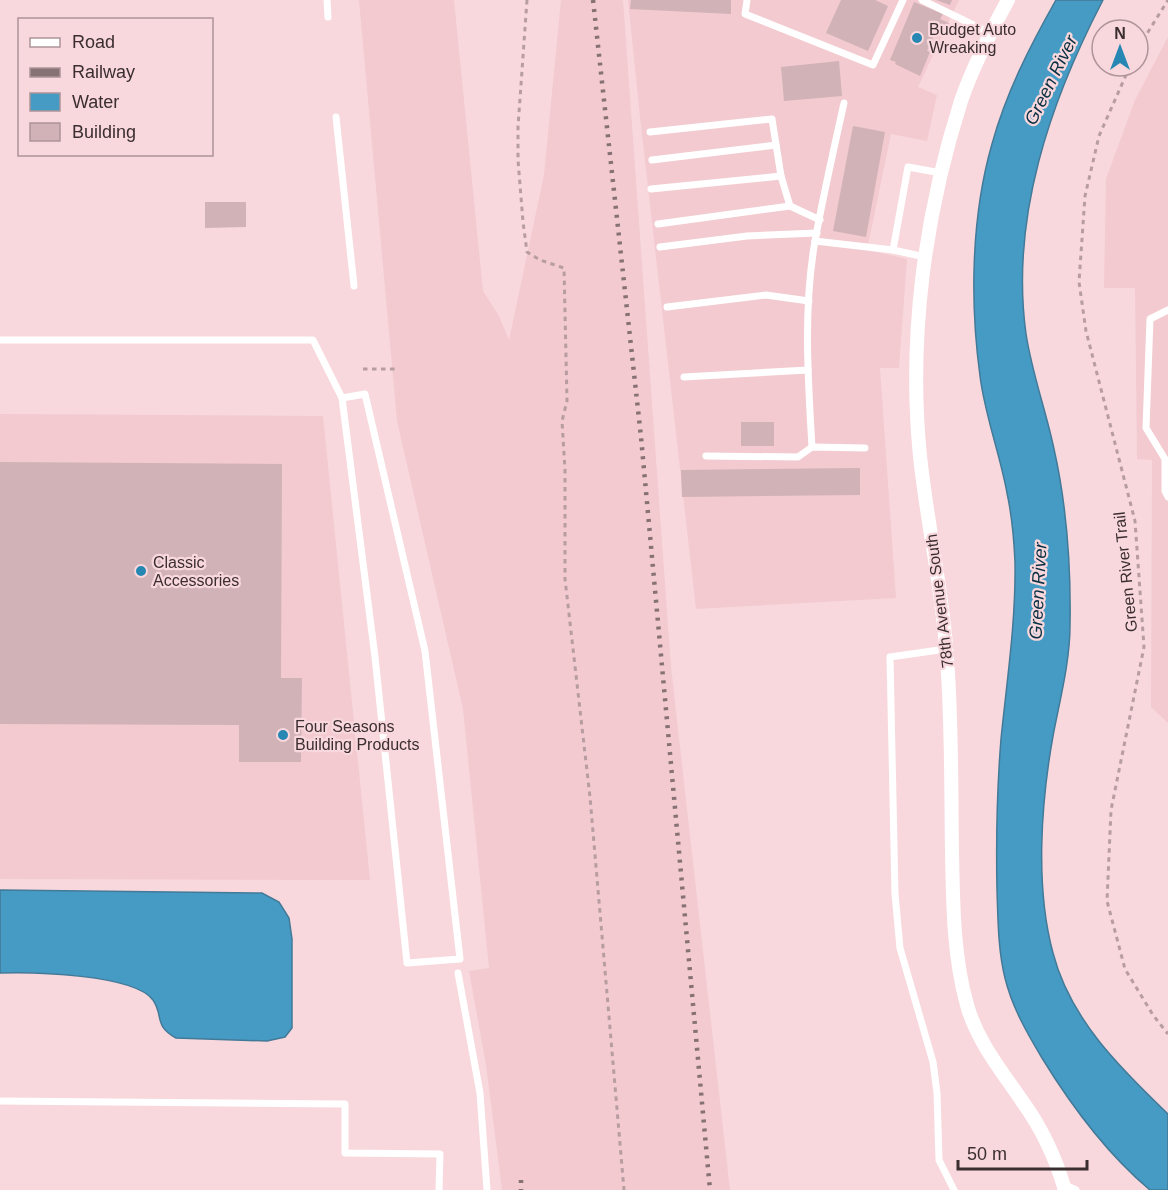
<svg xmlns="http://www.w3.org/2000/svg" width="1168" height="1190" viewBox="0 0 1168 1190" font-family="Helvetica,sans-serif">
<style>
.built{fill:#f2cad0}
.water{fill:#469bc4;stroke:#437a98;stroke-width:1.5}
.building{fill:#d1b2b7}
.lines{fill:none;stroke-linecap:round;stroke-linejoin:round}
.path{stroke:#b79da1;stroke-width:3;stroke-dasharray:4.5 4.5;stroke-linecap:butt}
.service{stroke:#fff;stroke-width:7}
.minor{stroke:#fff;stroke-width:14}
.rail{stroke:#867174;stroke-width:4.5;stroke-dasharray:3 6;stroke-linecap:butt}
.poi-dot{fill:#2587b2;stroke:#f8d8dd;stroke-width:2}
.labels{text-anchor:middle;stroke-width:4.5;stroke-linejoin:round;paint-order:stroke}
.poi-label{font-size:16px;fill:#3b2e30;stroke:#f8d8dd;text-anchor:start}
.street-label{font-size:16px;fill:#3b2e30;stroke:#f8d8dd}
.water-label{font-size:18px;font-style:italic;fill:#093042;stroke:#f8d8dd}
</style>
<rect width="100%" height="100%" fill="#f8d8dd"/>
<!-- built -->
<g class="built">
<path d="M359 0H454L483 291 499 316 509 340 544 175 561 0H623L671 667 730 1190H502L486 1065 469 971 489 968 463 709 397 421Z"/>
<path d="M628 0H959L918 87 937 95 927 141 891 134 867 250 907 259 899 368H880L896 598 696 609 640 117Z"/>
<path d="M1168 37V723L1151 707 1152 460 1137 459 1135 288H1104L1106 179 1135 100Z"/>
<path d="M0 414 323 416 370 880 0 879Z"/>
</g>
<!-- water -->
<g class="water">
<path d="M1056 0H1103C1050 102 1010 218 1026 334 1032 373 1046 411 1054 449 1067 507 1071 566 1070 625 1070 662 1060 699 1053 736 1041 803 1035 887 1053 953 1070 1019 1120 1068 1168 1114V1190H1150C1106 1153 1072 1107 1042 1058 1027 1033 1012 1007 1005 978 998 950 998 919 997 890 996 840 997 789 1001 739 1007 680 1016 621 1015 562 1014 539 1012 516 1007 493 1000 454 985 416 980 376 970 302 971 217 992 144 1006 93 1030 46 1056 0Z"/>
<path d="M0 890 262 893 279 902 289 918 292 939V1028L285 1037 267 1041 176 1038C153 1025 164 1016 153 1000 134 974 31 972 0 973Z"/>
</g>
<!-- building -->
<g class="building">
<path d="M631 0H731V14L630 9Z"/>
<path d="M841 0H875L888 6 868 51 826 33Z"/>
<path d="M936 0H952L950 5Z"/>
<path d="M914 2 943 14 940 19 949 23 944 34 936 30 927 51 930 52 920 76 895 64 896 62 890 60Z"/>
<path d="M839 61 842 96 784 101 781 67Z"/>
<path d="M853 126 885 132 866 237 833 231Z"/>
<path d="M205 202H246V227L205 228Z"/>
<rect x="741" y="422" width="33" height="24"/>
<path d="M0 462 282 464 281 678H302L301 762H239V725L0 724Z"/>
<path d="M860 468V495L682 497 681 470Z"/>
</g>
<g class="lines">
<!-- path -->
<g class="path">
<path d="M527 0 518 127V160L523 222 527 252 540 260 564 268 567 401 562 421 565 470V579L590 797 624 1190"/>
<path d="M1138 48 1168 0"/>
<path d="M1130 66 1099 136 1085 196 1079 282 1086 331 1135 521 1144 647 1111 810 1107 901 1125 969 1153 1015 1168 1034"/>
<path d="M363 369H397"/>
</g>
<!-- service -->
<g class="service">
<path d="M327 0 328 17"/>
<path d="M747 0 745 14 873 65 903 0"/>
<path d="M922 0 990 33"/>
<path d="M336 117 354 286"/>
<path d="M650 132 772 119 781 176 790 206 820 220"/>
<path d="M652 160 776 145"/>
<path d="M651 189 781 176"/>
<path d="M658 224 790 206"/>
<path d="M815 241 893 250"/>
<path d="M660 247 747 236 817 233"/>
<path d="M925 257 893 250 908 167 941 173"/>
<path d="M667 307 766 295 809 301"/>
<path d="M1168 310 1150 319 1146 428 1165 459V491L1168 497"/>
<path d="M0 340H313L342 398 375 657 407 963 460 959 425 651 365 394 342 398"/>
<path d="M684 377 808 370"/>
<path d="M812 447C808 379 803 309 815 241 823 196 834 148 844 103"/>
<path d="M706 456 798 457 812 447 865 448"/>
<path d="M946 649 890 657 895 894 900 948 933 1062 937 1093 939 1160 954 1190"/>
<path d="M458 973 480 1093 487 1190"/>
<path d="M0 1101 345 1104V1153L440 1154 439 1190"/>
<path d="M1063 1184 1076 1190"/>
</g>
<!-- minor -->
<path class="minor" d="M1008 0C990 33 973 66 961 101 925 214 908 337 920 456 927 524 943 591 947 659 952 723 951 787 952 851 953 902 953 955 967 1005 977 1041 1001 1070 1022 1101 1041 1127 1056 1159 1065 1190"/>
<!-- rail -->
<g class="rail">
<path d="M593 0 641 437 710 1190"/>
<path d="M521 1180V1190"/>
</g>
</g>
<!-- markers -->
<g class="poi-dot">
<circle cx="917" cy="38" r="6"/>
<circle cx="141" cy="571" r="6"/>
<circle cx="283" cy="735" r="6"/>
</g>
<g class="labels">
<!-- poi labels -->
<g class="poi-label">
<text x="929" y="35">Budget Auto<tspan x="929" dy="18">Wreaking</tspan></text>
<text x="153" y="568">Classic<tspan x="153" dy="18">Accessories</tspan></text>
<text x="295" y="732">Four Seasons<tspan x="295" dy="18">Building Products</tspan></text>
</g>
<!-- street labels -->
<g class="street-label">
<text transform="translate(1125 572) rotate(-96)" y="6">Green River Trail</text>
<text transform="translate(939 601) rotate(-97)" y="6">78th Avenue South</text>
</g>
<!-- water labels -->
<g class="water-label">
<text transform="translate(1051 80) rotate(-64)" y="6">Green River</text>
<text transform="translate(1038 591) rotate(-87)" y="6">Green River</text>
</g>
</g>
<!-- legend -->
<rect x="18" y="18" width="195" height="138" fill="#f8d8dd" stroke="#ac9498" stroke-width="1.5"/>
<rect x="30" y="38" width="30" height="9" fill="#ffffff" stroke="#ac9498" stroke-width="1.5"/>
<text x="72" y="48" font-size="18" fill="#3b2e30">Road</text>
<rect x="30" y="68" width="30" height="9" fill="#867174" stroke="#ac9498" stroke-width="1.5"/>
<text x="72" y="78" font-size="18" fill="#3b2e30">Railway</text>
<rect x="30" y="93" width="30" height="18" fill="#469bc4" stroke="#ac9498" stroke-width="1.5"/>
<text x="72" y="108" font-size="18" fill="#3b2e30">Water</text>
<rect x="30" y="123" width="30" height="18" fill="#d1b2b7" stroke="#ac9498" stroke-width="1.5"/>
<text x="72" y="138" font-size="18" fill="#3b2e30">Building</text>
<!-- north arrow -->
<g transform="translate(1120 48)"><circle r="28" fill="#f8d8dd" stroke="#ac9498" stroke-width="1.5"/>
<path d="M0-4.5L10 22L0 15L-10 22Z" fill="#2587b2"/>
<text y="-9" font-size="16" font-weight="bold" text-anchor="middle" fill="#3b2e30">N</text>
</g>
<!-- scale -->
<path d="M958 1160v9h129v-9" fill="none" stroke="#3b2e30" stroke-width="3"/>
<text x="967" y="1160" font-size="18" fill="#3b2e30" stroke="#f8d8dd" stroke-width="4.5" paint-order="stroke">50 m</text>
</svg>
